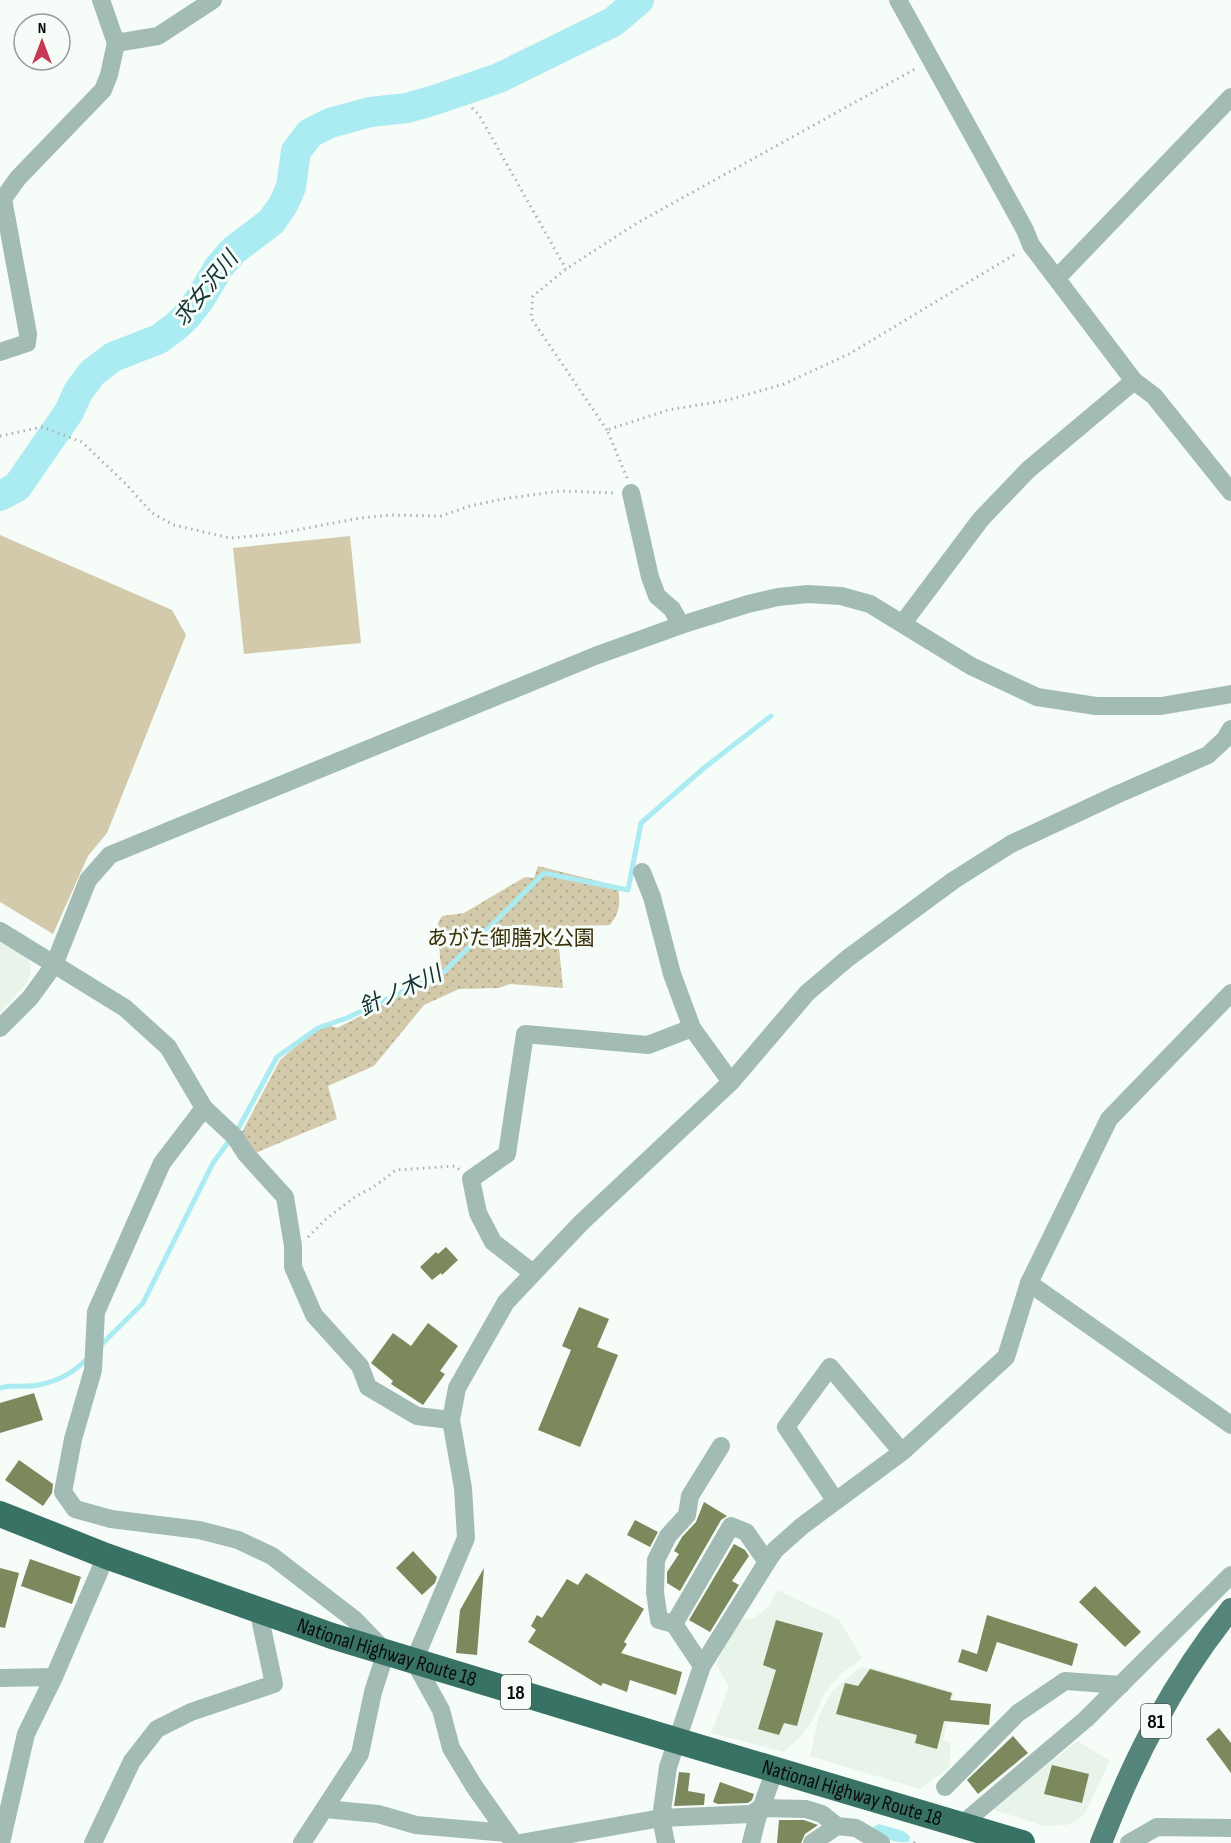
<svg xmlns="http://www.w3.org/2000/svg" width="1231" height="1843" viewBox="0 0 1231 1843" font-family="'Sofia Sans Condensed','Noto Sans JP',sans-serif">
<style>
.built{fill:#e8f4e9}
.park{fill:url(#park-dots)}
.garden{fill:#d2caaa}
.water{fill:#abebf2}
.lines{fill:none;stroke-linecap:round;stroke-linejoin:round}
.stream{stroke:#abebf2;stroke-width:5}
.river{stroke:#abebf2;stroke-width:30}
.building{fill:#7c895d}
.path{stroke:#acb1ad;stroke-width:3;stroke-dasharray:1.5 4.5;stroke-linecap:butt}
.minor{stroke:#a2bbb4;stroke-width:18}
.major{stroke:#55857a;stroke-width:22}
.highway{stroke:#387265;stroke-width:26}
.labels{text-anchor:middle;stroke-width:6;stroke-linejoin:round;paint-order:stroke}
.shield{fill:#f6fcf7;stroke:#515452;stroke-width:1.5}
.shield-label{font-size:20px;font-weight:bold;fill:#0a0c0b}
.park-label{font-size:21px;fill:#3a3008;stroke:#f6fcf7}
.street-label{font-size:21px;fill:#0a0c0b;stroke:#f6fcf7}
.water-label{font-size:22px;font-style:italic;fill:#113135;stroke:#f6fcf7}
</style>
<defs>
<pattern id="park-dots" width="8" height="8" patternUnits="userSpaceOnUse" patternTransform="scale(1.5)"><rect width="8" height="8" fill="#d2caaa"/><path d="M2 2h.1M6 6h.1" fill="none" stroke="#b3ac91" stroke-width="1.8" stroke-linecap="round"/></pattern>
</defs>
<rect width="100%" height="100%" fill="#f6fcf7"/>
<!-- built -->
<g class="built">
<path d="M0 939 29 959 31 974 25 985 0 1013Z"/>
<path d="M778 1590 839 1620 862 1658 840 1675 824 1694 813 1720 799 1738 784 1752 711 1733 729 1686 716 1665 737 1620 754 1618 769 1606Z"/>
<path d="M861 1667 873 1668 954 1692 943 1740 951 1743 949 1768 920 1789 810 1756 819 1716 832 1691Z"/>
<path d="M1078 1741 1110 1761 1085 1813 1076 1821 1066 1825 1045 1826 994 1810 995 1804Z"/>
</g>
<!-- park -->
<path class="park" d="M538 866 618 886C620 902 621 911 610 925L557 927 563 988 510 984 499 988 459 989 424 1005 374 1066 328 1086 337 1119 253 1154 242 1132 280 1060 323 1023 337 1028 441 975 438 923 442 916 464 913 525 877 534 878Z"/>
<!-- garden -->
<g class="garden">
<path d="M0 535 172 610 186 635 107 833 88 856 53 934 0 902Z"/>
<path d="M350 536 361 643 244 654 233 548Z"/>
</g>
<!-- water -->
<path class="water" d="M879 1824 903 1831 910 1836 909 1842C891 1843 886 1839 872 1828Z"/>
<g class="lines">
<!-- stream -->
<g class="stream">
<path d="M238 1129 277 1057 318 1028 347 1018 444 972 544 873 628 890 641 823 704 768 771 716"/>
<path d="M98 1348 143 1303 213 1163 229 1141"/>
<path d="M0 1388C13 1384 25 1388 38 1385 59 1381 73 1373 88 1358"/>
</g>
<!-- river -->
<path class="river" d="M0 496 17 487 69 412 78 392 92 373 113 357 159 339 174 328 186 317 200 299 219 267 234 250 271 222 283 205 291 187 296 151 310 133 330 123 370 112 407 108 435 100 499 78 613 22 639 0"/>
</g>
<!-- building -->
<g class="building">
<path d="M446 1247 458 1260 442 1275 441 1273 432 1280 420 1267 436 1252 438 1254Z"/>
<path d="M579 1307 609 1319 597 1347 618 1355 580 1447 538 1430 571 1350 562 1346Z"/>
<path d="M428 1323 458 1346 440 1371 445 1374 423 1405 391 1384 393 1381 371 1363 393 1333 411 1346Z"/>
<path d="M34 1393 43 1420 0 1433V1403Z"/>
<path d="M19 1460 53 1484 52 1493 43 1506 5 1480Z"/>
<path d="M704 1502 727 1516 721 1520 680 1591 667 1583V1572L679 1554 674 1551 682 1537 696 1522Z"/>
<path d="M635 1520 658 1532 650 1547 627 1535Z"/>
<path d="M734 1544 745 1550 749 1556 732 1581 739 1585 710 1632 689 1620Z"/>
<path d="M413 1551 437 1577 435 1583 422 1595 396 1568Z"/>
<path d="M30 1559 81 1577 72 1604 21 1586Z"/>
<path d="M0 1568 19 1573 5 1628 0 1627Z"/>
<path d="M484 1568 477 1655 456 1653 460 1610Z"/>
<path d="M586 1573 644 1609 624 1642 627 1644 621 1653 682 1672 676 1695 630 1680 627 1692 603 1683 601 1686 528 1642 536 1630 531 1626 537 1615 542 1618 567 1579 578 1585Z"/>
<path d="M1095 1586 1141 1632 1125 1647 1079 1602Z"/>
<path d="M987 1615 1078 1644 1072 1666 997 1642 987 1672 958 1662 962 1649 977 1654Z"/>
<path d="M776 1620 823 1633 797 1726 784 1723 779 1735 758 1729 776 1670 763 1665Z"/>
<path d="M870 1669 952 1693 950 1700 991 1704 989 1725 944 1721 937 1749 915 1743 917 1735 836 1714 845 1683 858 1686Z"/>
<path d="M1219 1728 1231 1743V1773L1206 1739Z"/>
<path d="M1013 1736 1028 1753 978 1794 967 1780Z"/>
<path d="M1052 1765 1089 1774 1082 1803 1044 1794Z"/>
<path d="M679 1772 690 1773 688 1791 705 1794 704 1805 674 1806Z"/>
<path d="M720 1782 754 1794 752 1800 748 1803 718 1804 713 1802Z"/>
<path d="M779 1820H804L818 1825 805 1834 801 1843H777Z"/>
</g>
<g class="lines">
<!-- path -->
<g class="path">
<path d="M472 108 479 115 566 269"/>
<path d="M607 430 531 318 533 296 566 269 637 223 917 68"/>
<path d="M0 436 42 427 82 442 126 484 152 513 174 525 230 538 276 534 360 518 391 515 441 516 470 506 503 499 560 491 616 493"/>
<path d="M627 478 607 430 668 410 728 400 784 384 849 354 1017 253"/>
<path d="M308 1237 326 1219 356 1196 372 1188 396 1170 455 1166 460 1170"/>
<path d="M914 1843 917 1839"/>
</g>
<!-- minor -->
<g class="minor">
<path d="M898 0 1025 230 1031 245 1134 381 1154 396 1231 492"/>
<path d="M116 43 158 36 213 0"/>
<path d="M1057 278 1231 97"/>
<path d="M0 352 27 343 28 334 3 199 18 178 103 90 109 75 116 43 101 0"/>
<path d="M631 493 650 577 657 596 672 609 681 625"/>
<path d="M903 623 981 519 1028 470 1134 381"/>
<path d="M642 872 652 897 672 974 692 1028 731 1082"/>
<path d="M0 931 125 1008 168 1047 204 1108 235 1137 246 1154 285 1197 293 1246V1267L314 1315 360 1366 368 1387 417 1416 451 1420"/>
<path d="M0 1028 30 998 54 965 88 880 110 855 595 656 681 625 748 604 778 597 808 594 841 596 870 604 971 666 1037 697 1096 706H1161L1231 694"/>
<path d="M204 1108 162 1163 96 1312 93 1370 73 1439 63 1492 75 1509 111 1519 199 1530 238 1540 272 1556 355 1620 386 1652 373 1692 360 1754 302 1843"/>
<path d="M533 1273 493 1242 478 1213 471 1179 507 1154 525 1034 648 1045 692 1028"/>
<path d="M1029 1283 1231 1425"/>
<path d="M835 1500 786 1427 830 1367 902 1452"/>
<path d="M674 1624 731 1526 746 1532 767 1562"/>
<path d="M702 1666 674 1624 659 1620 655 1592 656 1560 668 1536 687 1515 690 1496 721 1446"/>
<path d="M0 1678 54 1677"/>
<path d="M945 1787 1018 1713 1065 1681 1121 1685"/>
<path d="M325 1809 378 1814 416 1825 507 1833"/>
<path d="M961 1825 1086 1719 1231 1575"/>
<path d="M1 1843 26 1734 54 1677 106 1556"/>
<path d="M93 1843 132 1761 157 1729 191 1712 274 1684 258 1609"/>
<path d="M514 1843 474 1786 451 1748 441 1710 414 1661 466 1538 463 1488 451 1420 457 1388 506 1302 581 1223 731 1082 807 993 848 958 954 880 1011 844 1116 795 1208 755 1225 739 1231 729"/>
<path d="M520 1843 661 1818 751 1814 761 1808 806 1809 822 1814 837 1826 856 1828 881 1843"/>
<path d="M666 1843 661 1818 668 1767 702 1666 767 1562 775 1550 802 1526 902 1452 1006 1357 1029 1283 1109 1119 1231 993"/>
<path d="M751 1843 757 1819 775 1770"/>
<path d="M812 1843 837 1826"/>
<path d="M1129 1843 1157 1827 1231 1828"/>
</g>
<!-- major -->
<path class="major" d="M1101 1843C1134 1758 1173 1681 1231 1609"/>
<!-- highway -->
<path class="highway" id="s1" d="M0 1514 106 1556 332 1636 678 1741 1022 1843"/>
</g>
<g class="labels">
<!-- shield labels -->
<g class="shield">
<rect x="501" y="1675" width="30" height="34" rx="4.5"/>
<rect x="1141" y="1704" width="30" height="34" rx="4.5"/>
</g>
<g class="shield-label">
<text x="516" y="1699">18</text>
<text x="1156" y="1728">81</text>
</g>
<!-- park labels -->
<g class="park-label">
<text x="511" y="945">あがた御膳水公園</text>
</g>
<!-- street labels -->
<g class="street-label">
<text dy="7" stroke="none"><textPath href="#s1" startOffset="411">National Highway Route 18</textPath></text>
<text dy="7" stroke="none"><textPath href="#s1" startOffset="897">National Highway Route 18</textPath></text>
</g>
<!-- water labels -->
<g class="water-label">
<text transform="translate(205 288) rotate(-51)" y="8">求女沢川</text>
<text transform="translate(400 990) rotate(-25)" y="8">針ノ木川</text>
</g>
</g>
<!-- north arrow -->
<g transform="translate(42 42)"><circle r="28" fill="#f6fcf7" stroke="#989c99" stroke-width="1.5"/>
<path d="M0-4.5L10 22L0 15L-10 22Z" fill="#c83857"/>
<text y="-9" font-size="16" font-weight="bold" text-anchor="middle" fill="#0a0c0b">N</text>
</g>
</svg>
